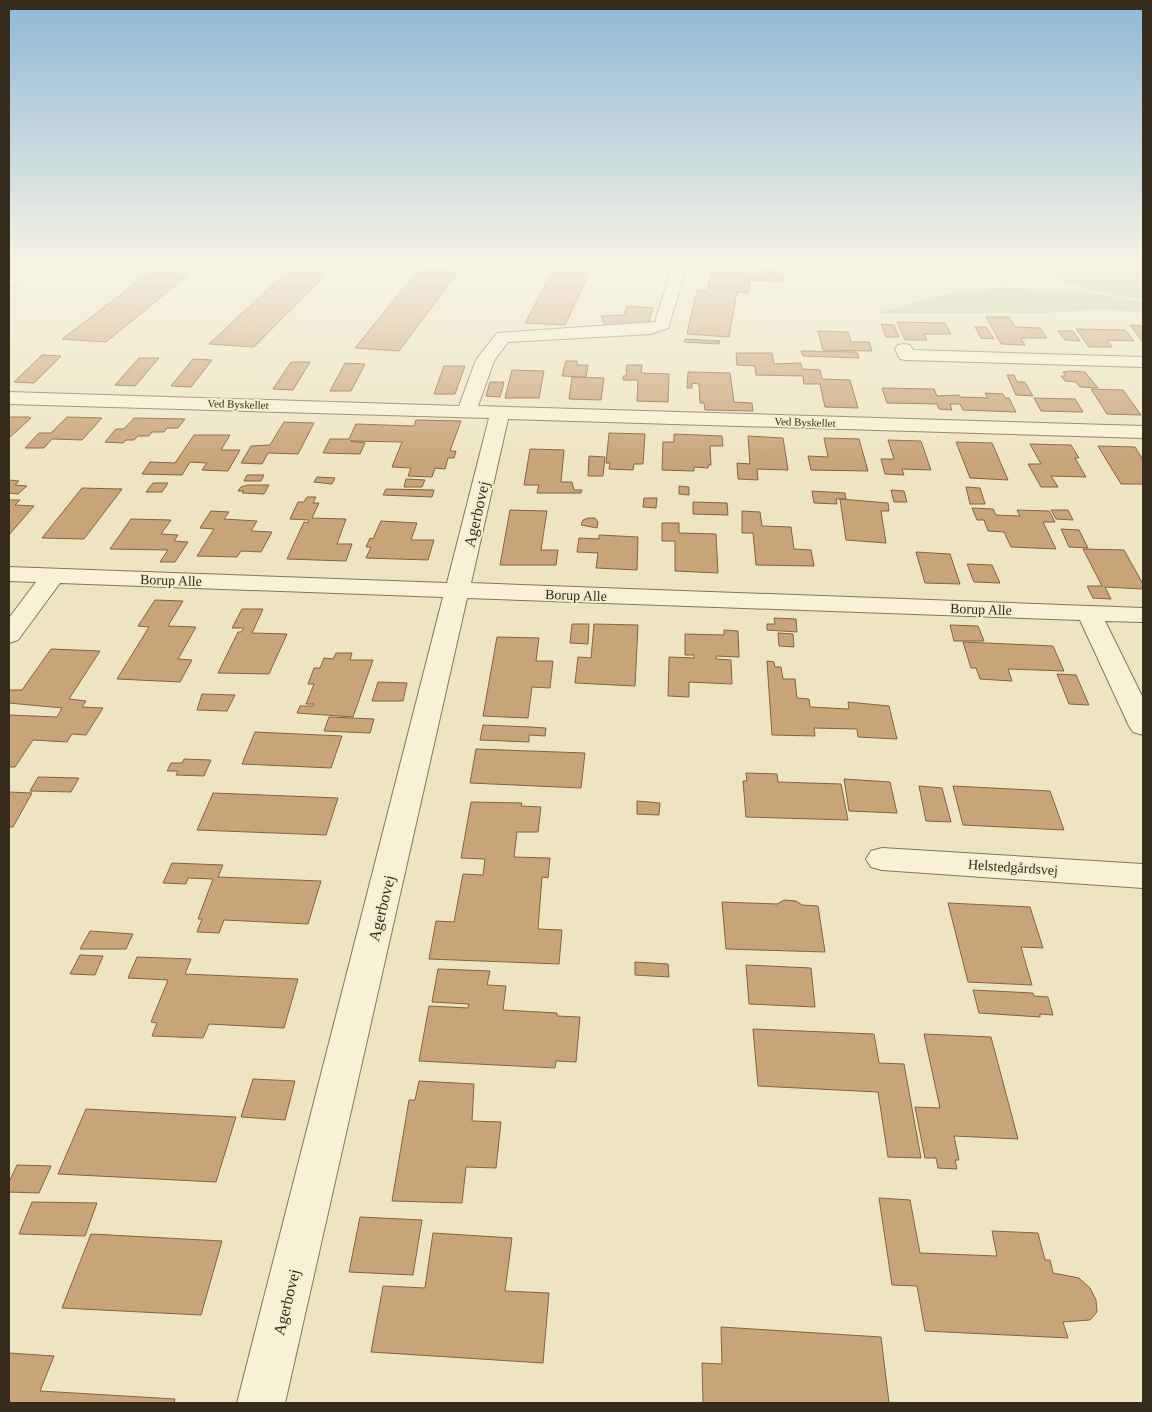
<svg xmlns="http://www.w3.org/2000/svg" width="1152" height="1412" viewBox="0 0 1152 1412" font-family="'Times New Roman',serif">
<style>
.green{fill:#beca96}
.building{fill:#caa479;stroke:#846340}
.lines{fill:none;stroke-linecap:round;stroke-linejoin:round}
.minor-casing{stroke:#86765a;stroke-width:2}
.minor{fill:#f8f1d5;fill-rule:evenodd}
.labels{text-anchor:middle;stroke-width:4;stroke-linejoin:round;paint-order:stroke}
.far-street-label{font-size:11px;fill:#362c1e;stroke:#f4eed1}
.street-label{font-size:14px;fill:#362c1e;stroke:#f4eed1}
.near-street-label{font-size:16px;fill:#362c1e;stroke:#f4eed1}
</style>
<rect width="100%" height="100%" fill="#ede5c2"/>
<!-- green -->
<g class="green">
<path d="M1036 264H1143V300C1108 294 1064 288 1036 264Z"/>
<path d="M1004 287 1099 294 1143 302V313L1104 309 1046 313H878L941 295Z"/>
</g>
<!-- building -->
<g class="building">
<path d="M161 264H202L106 342 62 339Z"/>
<path d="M713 264H752L751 269 783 271V282L750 280 748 293 737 292 729 337 687 334 697 290 707 291Z"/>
<path d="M556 265 592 267 565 325 525 323Z"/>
<path d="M293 266 332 268 254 347 209 344Z"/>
<path d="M419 269 458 272 399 351 355 348Z"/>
<path d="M627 306 653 308 648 324 605 326 601 316 624 315Z"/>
<path d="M986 317H1009L1015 327 1040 328 1047 338H1021L1025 345 1001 344Z"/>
<path d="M897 322 945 323 951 334H924L927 340H905Z"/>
<path d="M881 324 894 325 899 337H886Z"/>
<path d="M1130 325 1143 326V342Z"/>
<path d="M975 327H986L994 339 981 338Z"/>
<path d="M1076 329 1125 330 1134 341 1107 340 1112 347H1089Z"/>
<path d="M818 331 848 332 851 342H869L872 351 823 350Z"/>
<path d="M1058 331H1073L1080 341 1065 340Z"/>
<path d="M685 339 720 341 719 344 684 342Z"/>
<path d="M801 351 857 352 859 358 803 356Z"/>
<path d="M736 353H772L774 364 801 363 802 369 820 370 822 379 850 380 858 408 825 407 820 384H804L803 376 756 375 755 366 737 365Z"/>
<path d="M42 355 61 356 34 383 14 382Z"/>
<path d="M139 358H159L135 386 115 385Z"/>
<path d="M193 359 212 360 191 387 171 386Z"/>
<path d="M566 361H577V365H588L586 377 562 376Z"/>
<path d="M291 362H310L293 390 273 389Z"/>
<path d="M345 363 365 364 351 391H330Z"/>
<path d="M627 365H642L641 373 669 374 668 402 637 401 638 380H623V376H626Z"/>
<path d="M444 366H465L455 394H434Z"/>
<path d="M512 370 544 371 539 398H505Z"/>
<path d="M1070 371 1085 372 1098 388 1080 387 1076 382 1065 381 1061 376H1066L1063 372Z"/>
<path d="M688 372 730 373 734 402 752 403 753 411 705 410 704 403H700L699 384 692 383V388H687Z"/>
<path d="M1007 375H1014L1017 382H1025L1033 396 1016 395Z"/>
<path d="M572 377 604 378 601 400 569 399Z"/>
<path d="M490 382H504L500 397 486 396Z"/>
<path d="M882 388 934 389 937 396 959 395 960 397 988 398 985 393 1003 394 1005 398H1009L1016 412 963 410 960 404H950L952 410 939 409 937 404 887 403Z"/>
<path d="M1091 389 1123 390 1141 415 1107 414Z"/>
<path d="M1034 398 1075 399 1083 412 1041 411Z"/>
<path d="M9 417H29L31 418 9 438Z"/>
<path d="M67 417 102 418 82 440 52 439 44 448H25L39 433H51Z"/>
<path d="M134 418 185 419 178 428H167L164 432H152L149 436H138L134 440H126L123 443 105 442 116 429H124Z"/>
<path d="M416 420 461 421 450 451H456L454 458H448L445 469 435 468 432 477 408 476 411 468 392 467 402 442 350 441 365 443 360 454 323 453 330 439H349L356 424 414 426Z"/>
<path d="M284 422 314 423 298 454 268 453 262 464 241 463 251 446 270 445Z"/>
<path d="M609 433 645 434 643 464H634L633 470 609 469 610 463H606Z"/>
<path d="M674 434 722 436 723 446H710L711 465H708V468L694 467V471L662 470 663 442H674Z"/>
<path d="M194 435H230L221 450H240L228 471 202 470 207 463 190 462 182 475 142 474 150 462 175 463Z"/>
<path d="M748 436 783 438 788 470 757 469 758 480 738 479 737 463 750 464Z"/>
<path d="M824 438 859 439 868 471 811 470 808 456 828 457Z"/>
<path d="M888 440 921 441 931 470 902 469 904 475 885 474 881 459H894Z"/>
<path d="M956 442 992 443 1008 480 970 478Z"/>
<path d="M1030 444 1071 445 1079 458H1075L1086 477 1051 476 1058 487H1041L1028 464H1041Z"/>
<path d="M1098 446 1135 447 1143 460V484H1121Z"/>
<path d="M530 449 564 450 561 482H572L574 490H582L581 493H537L539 485H524Z"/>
<path d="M589 456 605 457 603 476H588Z"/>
<path d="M247 475H264L261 481H244Z"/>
<path d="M317 477 335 478 332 484 314 482Z"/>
<path d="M406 479 425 480 422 487H404Z"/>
<path d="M9 480 19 481 15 485 27 486 18 494 9 493Z"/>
<path d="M153 483H168L162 492H146Z"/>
<path d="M248 485H269L264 494 242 493 244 491H238L241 487Z"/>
<path d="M679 486 689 487V495L679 494Z"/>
<path d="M966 487 980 488 985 504H970Z"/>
<path d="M82 488 122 489 84 539 42 538Z"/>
<path d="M386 489 434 490 432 497 383 495Z"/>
<path d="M891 490 904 491 907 502H894Z"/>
<path d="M812 491 845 493 846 499H836L837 504 814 503Z"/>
<path d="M307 497H316L313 503H319L312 518 346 519 337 544H352L346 561 287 559 304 522 308 523 309 520 290 519 298 502H304Z"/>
<path d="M644 498H657L656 508 643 507Z"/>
<path d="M840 499 888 503 889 511H881L886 543 846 540Z"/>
<path d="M9 500H20L15 505 34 506 9 535Z"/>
<path d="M693 502 727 503 728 515 693 514Z"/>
<path d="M972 508 993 509 996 515 1020 516 1017 510 1049 511 1055 522H1043L1056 549 1011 547 1004 532 988 531 984 520H977Z"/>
<path d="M510 510 547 511 541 550H558L556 565H500Z"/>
<path d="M1051 510H1068L1073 520 1056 519Z"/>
<path d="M211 511 229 512 224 519 257 521 251 531 272 532 261 552 241 551 237 557 197 556 214 529 200 528Z"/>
<path d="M742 511 760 512 762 526 791 527 794 549 811 550 814 566 756 565 753 533H742Z"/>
<path d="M588 518H595L598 522 597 528 581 525 583 520Z"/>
<path d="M131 519 171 520 161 534 178 535 174 541 188 542 175 562H160L168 550 110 549Z"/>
<path d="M381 521 417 523 411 540H434L428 560 366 558 371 547H366L370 538 373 539Z"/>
<path d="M662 523H679V533L716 534 718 573 675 571V541H662Z"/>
<path d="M1061 529 1079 530 1088 548 1069 547Z"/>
<path d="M599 535 638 537 637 570 596 568 598 553 577 552 579 538 599 539Z"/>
<path d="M1083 549 1124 550 1143 584V589L1105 587 1111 599 1093 598 1087 586H1102Z"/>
<path d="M916 552 950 554 960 584 925 583Z"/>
<path d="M967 564 992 565 1000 583 974 582Z"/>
<path d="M155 600 183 601 168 626 196 627 178 659 192 660 180 682 117 679 149 627 138 626Z"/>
<path d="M242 609H263L252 633 287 634 269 674 218 673 238 632H241L244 628H232Z"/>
<path d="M774 618 796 619 797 632 767 630V624H775Z"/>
<path d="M572 624H589L588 644 570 643Z"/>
<path d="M594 624 638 625 635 686 575 683 578 657 591 658Z"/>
<path d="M950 625 978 626 984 641H954Z"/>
<path d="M724 630 738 631 739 657 716 656V659L731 660 732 684 689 682V697L668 696 669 657 694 658V655H685V634L724 635Z"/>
<path d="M778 633 793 634 794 647 779 646Z"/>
<path d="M497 637 539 638 536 661H553L550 688 532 687 528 718 483 716Z"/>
<path d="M963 642 1053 646 1064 671 1008 669 1012 681 980 679 976 668H971Z"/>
<path d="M51 649 100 651 69 699 86 701 82 707 103 708 86 735 72 734 67 742 33 740 15 767H9V715L57 717 62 708 9 703V690H22Z"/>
<path d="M336 653H352L350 660H373L353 717 297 713 300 706H313L314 704H306L314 684H308L314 668H320L324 658 333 659Z"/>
<path d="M767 661 774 662 775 667H781L783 679H795L797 698 809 699 810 707 849 709 848 702 889 706 897 739 858 737 857 729 814 728 815 736 772 735Z"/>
<path d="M1057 674 1076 675 1089 705 1069 704Z"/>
<path d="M378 682 407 683 403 701H372Z"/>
<path d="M202 694 235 695 227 711 197 710Z"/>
<path d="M329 717 374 719 370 733 324 731Z"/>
<path d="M483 725 531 727 546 728 545 736 529 735V742L480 740Z"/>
<path d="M255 732 342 736 331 768 242 764Z"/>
<path d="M476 749 585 753 581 788 470 783Z"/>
<path d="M184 759 211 760 204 776 176 775 178 771H167L171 763H182Z"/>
<path d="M746 773 777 774 778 782 841 784 848 820 746 817 743 781H747Z"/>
<path d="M38 777 79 778 71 792 30 791Z"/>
<path d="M844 779 890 782 897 813 849 811Z"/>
<path d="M919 786 942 788 951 822 926 821Z"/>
<path d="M953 786 1050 791 1064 830 963 825Z"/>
<path d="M9 792 32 793 13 827H9Z"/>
<path d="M213 793 338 798 326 835 197 830Z"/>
<path d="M637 801 660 803 659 815 637 814Z"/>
<path d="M471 802 522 803 521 806 541 807 538 832H517L514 857 550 858 548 878 542 877 538 929 562 930 559 964 429 959 436 921 454 922 463 874 483 875 485 859 461 858Z"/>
<path d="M172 863 223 865 218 877 321 881 308 924 224 920 219 933 197 932 202 919H198L213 879 188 878 186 884 163 883Z"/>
<path d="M784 900 796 901 802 905 818 906 825 952 726 949 722 902 777 904Z"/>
<path d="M948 903 1030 907 1043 948 1021 947 1032 985 968 982Z"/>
<path d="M90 931 133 934 126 949H80Z"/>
<path d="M80 955 103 956 95 975 70 974Z"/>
<path d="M137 957 191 959 185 974 298 979 284 1028 209 1024 203 1038 152 1036 157 1023 151 1022 168 980 128 978Z"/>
<path d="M635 962 668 964 669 977 635 975Z"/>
<path d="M746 965 811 968 815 1007 749 1004Z"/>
<path d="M438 969 490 971 487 985 506 986 503 1010 557 1013V1016L580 1017 576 1062 556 1061 555 1068 419 1061 429 1006 468 1008 469 1004 432 1002Z"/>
<path d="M973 990 1033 993 1034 996 1048 997 1053 1015 1040 1014V1017L979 1013Z"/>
<path d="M753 1029 874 1034 879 1063 904 1064 921 1158 888 1157 878 1092 758 1086Z"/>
<path d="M924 1034 991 1037 1018 1139 954 1136 959 1160H955L957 1169 938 1168 936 1158H925L915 1107 940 1108Z"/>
<path d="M253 1079 295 1081 285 1120 241 1117Z"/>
<path d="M419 1081 474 1084 472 1121 501 1122 496 1168 466 1167 462 1203 392 1201 409 1100H415Z"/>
<path d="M86 1109 236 1117 216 1182 58 1174Z"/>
<path d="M17 1165 51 1166 39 1193 9 1192V1182Z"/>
<path d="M879 1198 910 1200 920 1253 997 1256 992 1231 1038 1233 1045 1260H1050L1053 1273 1079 1278 1090 1288 1096 1300 1097 1312 1090 1320 1063 1322 1068 1338 925 1331 917 1286 892 1285Z"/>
<path d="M32 1202 97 1203 85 1236 19 1234Z"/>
<path d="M360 1217 422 1220 413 1275 349 1272Z"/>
<path d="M433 1233 512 1238 505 1291 549 1293 543 1363 371 1352 383 1286 425 1288Z"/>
<path d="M91 1234 222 1241 201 1315 62 1308Z"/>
<path d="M721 1327 881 1337 889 1403H703L702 1363 722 1364Z"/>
<path d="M9 1353 54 1356 40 1391 175 1399 174 1403H9Z"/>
</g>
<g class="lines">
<!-- minor casing -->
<g class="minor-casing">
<g id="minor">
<path d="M26 264H43L14 285 9 287V275Z"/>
<path d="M660 264H686L687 266 668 328 651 334 508 342 494 361 478 406 1143 426V438L508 419 471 583 1143 608V622L1105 621 1143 698V735L1133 732 1129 726 1080 620 467 598 285 1403H237L443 597 60 583 18 640 9 643V618L36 582 9 581V567L447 583 489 418 9 404V392L459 406 476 360 497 333 655 322 671 270 662 268Z"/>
<path d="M904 344 910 345 913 350 1143 357V367L906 360 900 359 895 349 898 345Z"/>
<path d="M882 848 1143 864V888L882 870 871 867 866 859 871 851Z"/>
</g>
</g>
<!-- minor -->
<use href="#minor" class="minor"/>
</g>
<!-- sky -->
<linearGradient id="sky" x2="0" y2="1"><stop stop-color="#8db8d6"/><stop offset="0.57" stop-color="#f7f3e4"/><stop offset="1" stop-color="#f7f3e4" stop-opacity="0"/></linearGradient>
<rect width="1152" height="462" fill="url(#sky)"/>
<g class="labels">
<!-- far-street labels -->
<g class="far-street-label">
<text transform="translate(238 404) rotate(2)" y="4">Ved Byskellet</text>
<text transform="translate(805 422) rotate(2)" y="4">Ved Byskellet</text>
</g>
<!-- street labels -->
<g class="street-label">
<text transform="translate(171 580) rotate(2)" y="5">Borup Alle</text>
<text transform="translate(576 595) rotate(2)" y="5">Borup Alle</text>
<text transform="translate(981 609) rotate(2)" y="5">Borup Alle</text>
<text transform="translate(1013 867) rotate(4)" y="5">Helstedgårdsvej</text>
</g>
<!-- near-street labels -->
<g class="near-street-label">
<text transform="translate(476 514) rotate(-77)" y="6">Agerbovej</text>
<text transform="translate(381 908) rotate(-76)" y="6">Agerbovej</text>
<text transform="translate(286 1302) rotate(-76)" y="6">Agerbovej</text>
</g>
</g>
<!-- border -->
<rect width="1152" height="1412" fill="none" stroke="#362c1e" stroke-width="20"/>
</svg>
